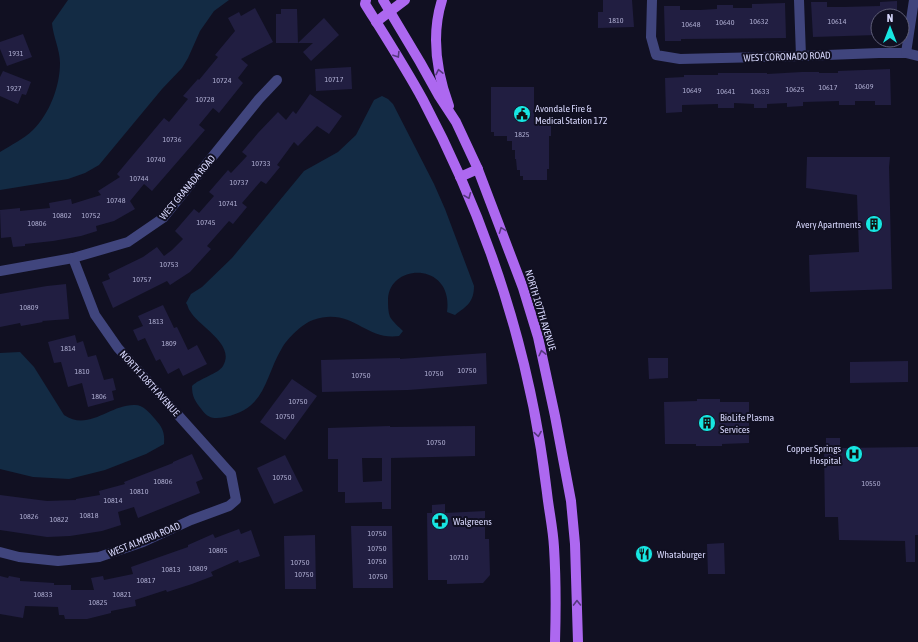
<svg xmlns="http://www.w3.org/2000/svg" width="918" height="642" viewBox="0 0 918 642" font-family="'Asap Condensed',sans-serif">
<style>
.water{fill:#132b44}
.building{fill:#211e41;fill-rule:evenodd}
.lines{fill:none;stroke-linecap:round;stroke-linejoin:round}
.minor{stroke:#40457d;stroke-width:10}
.major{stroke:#ad68f0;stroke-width:10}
.oneway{stroke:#57387f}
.labels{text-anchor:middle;stroke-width:4;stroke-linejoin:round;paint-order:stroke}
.number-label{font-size:8px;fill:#a9a8cc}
.street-label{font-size:10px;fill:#d6d6fb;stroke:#111022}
.poi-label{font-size:10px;fill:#d6d6fb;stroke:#111022;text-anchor:start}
</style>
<rect width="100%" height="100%" fill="#111022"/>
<!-- water -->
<g class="water">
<path d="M68 0H229L214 11 200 31 188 58 182 68 162 89 99 165 85 173 68 179 0 190V152C11 145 24 139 33 130 50 113 60 86 60 63 60 50 53 36 52 23Z"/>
<path d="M382 96 388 99 393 104 434 184 445 209 474 286C474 302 467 306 455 315L447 312C454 262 390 262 388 299 388 305 388 312 390 317 393 322 399 327 403 331L399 336C365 341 352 306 313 320 303 323 287 339 282 348 264 378 267 408 225 417 216 419 208 419 202 410 195 401 192 397 192 386 200 378 218 374 223 366 236 344 199 327 190 311 188 309 188 305 186 303L191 294 202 287 232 258 304 171 338 152 356 135 374 100Z"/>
<path d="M20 352 34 367 64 415C89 432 110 404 135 405 143 405 150 413 155 419 162 427 165 432 164 444L146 454 105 470 69 479 33 477 0 469V353Z"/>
</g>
<!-- building -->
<g class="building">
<path d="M603 0H632L634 27 598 28V12H603Z"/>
<path d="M897 1V16H877V35L813 37 811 2H827V7H843L880 6V2Z"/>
<path d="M785 3 786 38 681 39V41H665L664 6H680V10H700L717 9V5H733V8H752V4Z"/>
<path d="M255 8 273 42 241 59 248 65 238 78 243 83 219 113 213 108 199 125 205 130 152 191 144 184 130 201 135 209 114 221 96 226 97 231 81 236 53 241 25 244V246L13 247 11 237 1 238 0 210 20 208V211L50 208 49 203 71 199 72 204 101 195 98 191 120 177 117 174 164 118 169 122 188 99 183 96 198 79 199 80 218 57 215 55 235 31 228 18 239 12 241 16Z"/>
<path d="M281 9H297L298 43H276V14H281Z"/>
<path d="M324 18 339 35 311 61 303 52 313 43H298Z"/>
<path d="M23 34 32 57 7 66 0 49V42Z"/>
<path d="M351 67 352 89 316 91 315 69Z"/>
<path d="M890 69 891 105H875V101H855V105H839V101L803 102V106L787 107V103L767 104V108H754V104L734 103V108H718V104L682 105V112L666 113 665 78 684 77V75H718V73H767V74L802 72H819V73H838V71Z"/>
<path d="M3 71 31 82 26 95 22 94 18 104 0 96V77Z"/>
<path d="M491 87H534V118H546V121H551V136H549V169H547V180H523V176H520V170H517L516 159H515V150H512V141H507V136H494V132H491Z"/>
<path d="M310 94 342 116 329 134 317 126 298 146 294 142 277 165 280 167 266 184 261 181 242 203 247 207 233 224 229 221 207 246 211 249 190 272 170 285 167 281 113 308 102 282 110 279 108 274 143 257 157 247 164 256 172 250 183 239 175 231 194 209 199 213 214 196 209 192 228 170 231 173 247 156 242 152 258 133 278 112 286 120 293 111 296 114Z"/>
<path d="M807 157H890L889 167 892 289 810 292 809 255 859 252 857 195 806 188Z"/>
<path d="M66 284 69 319 42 321 43 322 21 326 20 323 0 327V294L47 286Z"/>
<path d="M163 305 174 328 177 327 188 350 197 345 207 364 183 376 179 368 168 374 160 359 156 361 145 338 138 341 133 330 143 326 138 316Z"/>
<path d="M75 335 77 343 83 341 88 357 96 355 104 380 113 378 116 390 112 391 114 400 88 407 82 383 68 387 61 362 54 363 48 342Z"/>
<path d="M486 353 487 384 408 390 322 392 321 360 400 358V359Z"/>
<path d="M648 358H668V378L649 379Z"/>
<path d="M908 361V382L850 383V362Z"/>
<path d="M292 379 317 396 285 440 260 422Z"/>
<path d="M697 399H720V402H749V443L722 444V446H696V444H665L664 402 697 401Z"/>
<path d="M390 426V427L475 426V456L391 458V509H382V502L345 503V492H338V459H328V428ZM362 458H382V481L363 482Z"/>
<path d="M826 438H840V448L918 447V535H915V562H906L905 541 839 540 838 517H825L824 445H826Z"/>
<path d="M192 454 203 479 196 482 200 493 138 518 134 507 118 512 121 525 102 531 70 536 47 537 0 530V495L47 501 76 500V499L100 495 99 491 125 484 124 482 173 463V462Z"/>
<path d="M285 455 303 491 274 504 257 468Z"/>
<path d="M445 504V513L485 511V539H489L490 575 483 583 447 584V580H428L427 513H432V505Z"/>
<path d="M351 526H392L393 588H353Z"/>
<path d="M239 529 241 534 251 530 260 556 239 563 238 560 211 572 213 576 192 584 167 592 166 590 135 600 136 606 111 611V613L87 619H65L64 615H59L58 607 25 606 23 618 0 614V576L8 578 9 576 20 578V581L54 583V585H71V590H94L91 578 103 576 104 580 133 574 131 567 188 547V545L213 534 215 538Z"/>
<path d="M315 535 316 589H285L284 536Z"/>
<path d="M724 543 725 574H708L707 544Z"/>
</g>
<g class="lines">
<!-- minor -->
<g class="minor">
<path d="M652 0 651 37 656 55 680 59 801 56 879 53H906L918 56"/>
<path d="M799 0 801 56"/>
<path d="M906 53 914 0"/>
<path d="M0 271 73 258 128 242 163 218 259 99 277 80"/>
<path d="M0 552 19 557 58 561 99 557 143 542 191 520 229 506 236 500 231 474 118 348 95 315 73 258"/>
</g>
<!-- major -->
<g class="major">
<path d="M366 0 365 4C385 36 405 67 423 100 488 223 531 356 547 493 549 511 553 529 554 547 556 579 556 610 555 642"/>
<path d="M383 0 420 62 439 96 456 122 477 167 523 288 538 337 555 416 571 501 575 544 578 642"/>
<path d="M442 0C431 35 436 71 449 106"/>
<path d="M376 22 405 0"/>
<path d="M460 177 478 169"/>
</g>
</g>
<!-- one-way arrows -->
<defs><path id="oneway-chevron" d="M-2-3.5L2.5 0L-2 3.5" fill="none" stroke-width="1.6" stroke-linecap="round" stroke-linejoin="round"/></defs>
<g class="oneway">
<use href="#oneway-chevron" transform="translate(397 55) rotate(58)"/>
<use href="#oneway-chevron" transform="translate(439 72) rotate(-102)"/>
<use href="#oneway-chevron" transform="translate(468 196) rotate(68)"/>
<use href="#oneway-chevron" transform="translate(502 230) rotate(-111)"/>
<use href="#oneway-chevron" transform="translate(542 353) rotate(-103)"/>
<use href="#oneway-chevron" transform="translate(538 434) rotate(81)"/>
<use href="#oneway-chevron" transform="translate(577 603) rotate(-91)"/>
</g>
<!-- icons -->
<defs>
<g id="civic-disc" transform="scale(0.9)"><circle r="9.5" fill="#17e6e2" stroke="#111022"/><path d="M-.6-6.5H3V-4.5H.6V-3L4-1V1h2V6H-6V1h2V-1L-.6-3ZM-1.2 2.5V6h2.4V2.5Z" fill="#111"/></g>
<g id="building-disc" transform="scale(0.9)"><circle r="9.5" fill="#17e6e2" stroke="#111022"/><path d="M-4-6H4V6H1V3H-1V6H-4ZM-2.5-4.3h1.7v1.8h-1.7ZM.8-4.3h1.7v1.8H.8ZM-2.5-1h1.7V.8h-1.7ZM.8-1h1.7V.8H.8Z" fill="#111"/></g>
<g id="hospital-disc" transform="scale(0.9)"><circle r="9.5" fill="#17e6e2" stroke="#111022"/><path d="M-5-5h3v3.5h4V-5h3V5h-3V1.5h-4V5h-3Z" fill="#111"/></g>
<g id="pharmacy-disc" transform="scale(0.9)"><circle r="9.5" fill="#17e6e2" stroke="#111022"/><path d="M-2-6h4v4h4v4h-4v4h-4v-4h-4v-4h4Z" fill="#111"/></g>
<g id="restaurant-disc" transform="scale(0.9)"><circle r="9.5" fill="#17e6e2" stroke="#111022"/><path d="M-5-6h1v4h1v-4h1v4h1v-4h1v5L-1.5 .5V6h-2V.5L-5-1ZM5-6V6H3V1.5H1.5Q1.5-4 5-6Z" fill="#111"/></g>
</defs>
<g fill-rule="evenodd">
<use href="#civic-disc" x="522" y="114"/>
<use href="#building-disc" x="874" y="224"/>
<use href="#building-disc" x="707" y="423"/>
<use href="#hospital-disc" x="854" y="454"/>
<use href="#pharmacy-disc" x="440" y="521"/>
<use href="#restaurant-disc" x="644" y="554"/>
</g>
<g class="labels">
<!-- number labels -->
<g class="number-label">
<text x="616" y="23">1810</text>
<text x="759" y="24">10632</text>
<text x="837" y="24">10614</text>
<text x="725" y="25">10640</text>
<text x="691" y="27">10648</text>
<text x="16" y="56">1931</text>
<text x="334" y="82">10717</text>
<text x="222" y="83">10724</text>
<text x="864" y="89">10609</text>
<text x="828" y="90">10617</text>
<text x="14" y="91">1927</text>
<text x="795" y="92">10625</text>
<text x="692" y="93">10649</text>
<text x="726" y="94">10641</text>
<text x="760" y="94">10633</text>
<text x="205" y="102">10728</text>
<text x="522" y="137">1825</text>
<text x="172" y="142">10736</text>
<text x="156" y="162">10740</text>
<text x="261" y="166">10733</text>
<text x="139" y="181">10744</text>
<text x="239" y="185">10737</text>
<text x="116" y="203">10748</text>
<text x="228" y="206">10741</text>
<text x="62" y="218">10802</text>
<text x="91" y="218">10752</text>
<text x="206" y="225">10745</text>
<text x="37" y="226">10806</text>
<text x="169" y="267">10753</text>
<text x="142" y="282">10757</text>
<text x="29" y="310">10809</text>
<text x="156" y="324">1813</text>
<text x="169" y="346">1809</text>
<text x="68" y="351">1814</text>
<text x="467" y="373">10750</text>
<text x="82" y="374">1810</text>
<text x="434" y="376">10750</text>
<text x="361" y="378">10750</text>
<text x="99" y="399">1806</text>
<text x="298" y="404">10750</text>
<text x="285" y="419">10750</text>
<text x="436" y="445">10750</text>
<text x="282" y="480">10750</text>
<text x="163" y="484">10806</text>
<text x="871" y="486">10550</text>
<text x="139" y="494">10810</text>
<text x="113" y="503">10814</text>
<text x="89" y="518">10818</text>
<text x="29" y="519">10826</text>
<text x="59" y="522">10822</text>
<text x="377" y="536">10750</text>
<text x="377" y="551">10750</text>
<text x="218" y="553">10805</text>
<text x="459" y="560">10710</text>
<text x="377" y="564">10750</text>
<text x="300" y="565">10750</text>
<text x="198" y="571">10809</text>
<text x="171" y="572">10813</text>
<text x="304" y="577">10750</text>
<text x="378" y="579">10750</text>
<text x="146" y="583">10817</text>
<text x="43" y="597">10833</text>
<text x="122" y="597">10821</text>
<text x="98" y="605">10825</text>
</g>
<!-- street labels -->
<g class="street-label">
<text transform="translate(787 56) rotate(-2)" y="4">WEST CORONADO ROAD</text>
<text transform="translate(187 187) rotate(-50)" y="4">WEST GRANADA ROAD</text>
<text transform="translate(541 310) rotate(73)" y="4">NORTH 107TH AVENUE</text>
<text transform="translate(150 383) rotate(48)" y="4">NORTH 108TH AVENUE</text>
<text transform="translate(144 539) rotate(-22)" y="4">WEST ALMERIA ROAD</text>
</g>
<!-- poi labels -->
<g class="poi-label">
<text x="535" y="112">Avondale Fire &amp;<tspan x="535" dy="12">Medical Station 172</tspan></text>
<text x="861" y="228" text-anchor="end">Avery Apartments</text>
<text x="720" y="421">BioLife Plasma<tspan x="720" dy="12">Services</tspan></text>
<text x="841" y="452" text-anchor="end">Copper Springs<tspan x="841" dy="12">Hospital</tspan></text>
<text x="453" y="525">Walgreens</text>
<text x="657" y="558">Whataburger</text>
</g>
</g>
<!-- north arrow -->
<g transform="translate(890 28)"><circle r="19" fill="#111022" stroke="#605f79"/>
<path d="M0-3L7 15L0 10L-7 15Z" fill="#17e6e2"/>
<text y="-6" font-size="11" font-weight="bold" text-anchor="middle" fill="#d6d6fb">N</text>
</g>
</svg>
